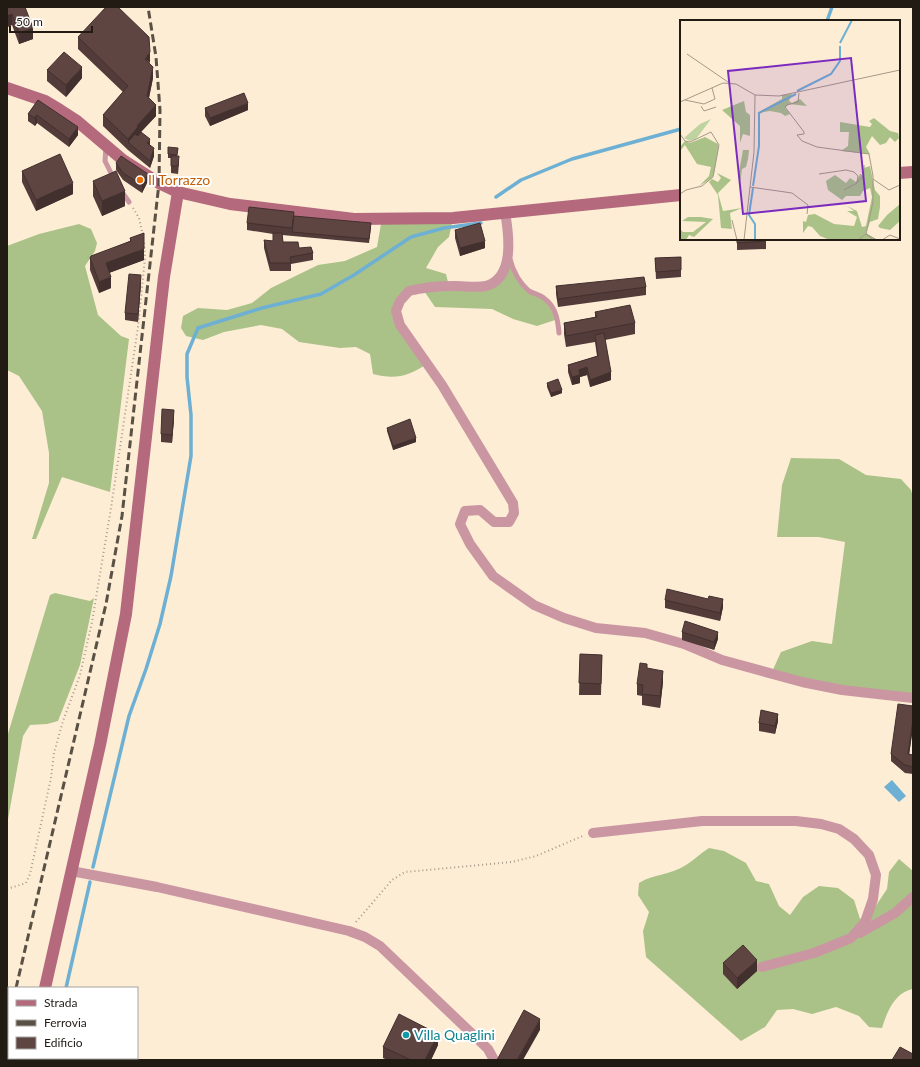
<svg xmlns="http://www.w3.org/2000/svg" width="920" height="1067" viewBox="0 0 920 1067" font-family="Lato,sans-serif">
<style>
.forest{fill:#aac287}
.water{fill:#6db0d3}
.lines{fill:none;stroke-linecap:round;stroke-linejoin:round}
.stream{stroke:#6db0d3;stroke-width:3.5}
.path{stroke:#a79b89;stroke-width:2;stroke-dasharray:1 3;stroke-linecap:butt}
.lane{stroke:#ca96a2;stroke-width:5}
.street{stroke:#ca96a2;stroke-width:10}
.secondary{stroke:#b4697d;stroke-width:12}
.rail{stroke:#5a5145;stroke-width:3;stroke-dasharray:8 4;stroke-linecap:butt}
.wall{fill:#523b39}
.shaded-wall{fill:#42302e}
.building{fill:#5f4542;stroke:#42302e}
.food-dot{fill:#e8710a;stroke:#fff;stroke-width:1.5}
.culture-dot{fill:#0f9aa8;stroke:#fff;stroke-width:1.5}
.labels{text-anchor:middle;stroke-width:4;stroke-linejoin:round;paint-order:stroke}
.food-label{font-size:14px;fill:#c56008;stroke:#fff;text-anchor:start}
.culture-label{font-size:14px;fill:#0d838f;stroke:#fff;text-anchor:start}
.inset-river{fill:none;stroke:#6db0d3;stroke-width:2}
.inset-road{fill:none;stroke:#a59987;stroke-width:1}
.view{fill:#7b2cbf;fill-opacity:0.15;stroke:#7b2cbf;stroke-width:2}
.inset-edge{fill:none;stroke:#211b13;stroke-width:2}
</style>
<rect width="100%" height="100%" fill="#fdedd5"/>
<!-- forest -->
<g class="forest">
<path d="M382 218H453L449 237 438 247 426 268 446 274 449 286 494 283 509 257 512 268 530 291 546 299 558 319 537 326 513 319 492 309 435 307 422 288 409 291 396 311 427 364C408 376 396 380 373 374L370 354 356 347 340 348 299 342 282 329 261 325 224 332 203 340 186 336 181 328 183 316 198 308 227 310 252 303 271 288 318 265 345 261 377 247Z"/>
<path d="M79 224 91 229 97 243 95 251 85 266 98 315 121 336 129 339 110 492 62 477 36 539H32L49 483V453L42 411 19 376 7 370V246L39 234Z"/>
<path d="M791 458 839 459 866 475 901 479 911 490 913 497V698L771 674 781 652 812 641 832 644 845 542 819 537H777L782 485Z"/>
<path d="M55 593 90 601 94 598 80 665 58 721 47 724 30 725 23 736 7 825V737L50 595Z"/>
<path d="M709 848 724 851 746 863 756 881 769 884 779 906 790 915 803 897 819 886 838 888 854 900 860 919 873 910 887 889 889 872 899 859 913 871V989C895 992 887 1012 882 1028L869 1027 859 1016 836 1007 812 1014 793 1009 777 1010 765 1027 741 1041 646 957 643 931 649 912 638 895 639 883C653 874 671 875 686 865 694 860 701 853 709 848Z"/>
</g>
<!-- water -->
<path class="water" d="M892 780 906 796 899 802 884 787Z"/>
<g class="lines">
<!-- stream -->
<g class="stream">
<path d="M827 21 832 7"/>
<path d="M496 197 521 180 572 159 681 129"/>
<path d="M93 867 129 716 146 669 160 624 171 576 191 456V415L187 377V354L198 328 262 308 321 294 354 275 411 237 444 228 481 223"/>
<path d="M66 988 90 882"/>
<path d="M49 1060V1058"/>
</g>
<!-- path -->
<g class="path">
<path d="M133 208 139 218 143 236"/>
<path d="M7 889 26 883 30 874 51 778 54 753 63 721 80 675 92 622 111 508 138 327 145 258 144 240"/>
<path d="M356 922 392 880 405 872 512 862 536 856 585 835"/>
</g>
<!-- lane -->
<g class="lane">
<path d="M106 147 105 161 114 179"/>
<path d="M122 192 129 202"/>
<path d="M510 259C513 271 520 283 529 291 534 294 541 295 545 299 556 307 558 321 559 333"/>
</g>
<!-- street -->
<g class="street">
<path d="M505 212C509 235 515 278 486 286 477 288 465 286 455 286 440 286 424 287 409 291L400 301 396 311 400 325 442 385 513 503 514 513 509 522H494L480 510 465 511 460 524 470 544 493 576 534 605 564 618 596 628 645 633 684 644 722 660 802 682 842 690 913 698"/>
<path d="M593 833 702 821H796L821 824 839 829 854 839 869 855 876 875 873 899 865 922 851 938 814 953 762 967"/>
<path d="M71 871 157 887 349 931 365 937 380 946 488 1049 494 1060"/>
<path d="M860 933 895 913 913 897"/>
</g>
<!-- secondary -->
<g class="secondary">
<path d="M7 88 45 101 60 110 77 121 123 160 159 183 178 192 230 204 354 219 453 218 681 195"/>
<path d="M899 173 913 172"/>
<path d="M45 988 100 745 126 614 164 277 178 192"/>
<path d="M28 1060 29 1058"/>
</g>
<!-- rail -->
<g class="rail">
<path d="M16 988 106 604 122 516 159 183 160 110 156 57 148 7"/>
<path d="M7 1026 9 1018"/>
</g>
</g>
<!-- wall -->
<g class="wall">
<path d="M7 7 33 39 19 44 12 25 7 27Z"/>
<path d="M78 37 150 64 153 78 149 98 156 116 141 132 150 145 154 156 150 168 128 150 103 126V115L123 92 78 49Z"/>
<path d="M47 70 82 78 66 97 47 81Z"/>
<path d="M38 100 78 135 69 147 37 123 35 126 28 121V114Z"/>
<path d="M205 108 248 110 210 126 205 116Z"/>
<path d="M178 148 177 156 179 164 178 174 171 173V158H168V154Z"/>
<path d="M116 163 148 181 142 193 123 180 116 170Z"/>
<path d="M22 171 73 194 36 211 22 182Z"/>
<path d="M93 181 125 206 102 216 93 196Z"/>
<path d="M294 216 371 227 369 243 282 235 283 242 299 248 313 253V260L291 264V271H270L264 248V240L273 241V234L247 230V223Z"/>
<path d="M455 230 485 248 460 256 455 238Z"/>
<path d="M130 238 144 260 109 273 111 288 99 293 90 270V258L130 241Z"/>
<path d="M737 239H766V249L737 250Z"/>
<path d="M681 257V277L656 279 655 258Z"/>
<path d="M141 282 138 322 125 320V313Z"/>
<path d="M556 286 646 287V295L558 307 556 294Z"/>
<path d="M595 312 635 323V334L605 340 611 380 590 387 587 375 580 377V383L572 385 568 372V365L597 356 595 342 566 347 564 334V323L595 317Z"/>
<path d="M547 383 562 393 551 397 547 387Z"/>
<path d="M174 418 172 443 161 442V434Z"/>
<path d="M387 428 416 442 393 450 387 431Z"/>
<path d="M665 600 723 607 720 621 665 608Z"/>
<path d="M682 632 718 639 714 650 682 640Z"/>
<path d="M580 654 602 655 601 695H579Z"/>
<path d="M647 668 663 682 660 708 642 705V696L637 695V684Z"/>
<path d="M913 706V727L909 755H913V774L905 773 891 761V754Z"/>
<path d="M778 721 775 734 759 731V723Z"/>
<path d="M723 963 757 971 737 989 723 974Z"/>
<path d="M438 1045 431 1060H387L383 1058V1047Z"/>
</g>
<!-- shaded-wall -->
<g class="shaded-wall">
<path d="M12 14V25L7 27V16Z"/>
<path d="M33 28V39L19 44V33Z"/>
<path d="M150 52V63L145 59Z"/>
<path d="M82 67V78L66 97V85Z"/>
<path d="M153 67V78L147 107V96Z"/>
<path d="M248 103V110L210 126V118Z"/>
<path d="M156 105V116L138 135 128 142V139L137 126Z"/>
<path d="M37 115V123L35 126V118Z"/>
<path d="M78 127V135L69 147V139Z"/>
<path d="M150 139V147L147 143Z"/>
<path d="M154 148V156L150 168V161Z"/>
<path d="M148 174V181L142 193V185Z"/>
<path d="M73 183V194L36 211V200Z"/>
<path d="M125 191V206L102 216V201Z"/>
<path d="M485 241V248L460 256V248Z"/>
<path d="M144 249V260L106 274V263Z"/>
<path d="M141 275V282L138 322V314Z"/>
<path d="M111 277V288L99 293V282Z"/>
<path d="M587 367V375L580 377V383L572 385V377L579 370Z"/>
<path d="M611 372V380L590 387V380Z"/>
<path d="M562 390V393L551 397V393Z"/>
<path d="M174 410V418L172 443V435Z"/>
<path d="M416 438V442L393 450V446Z"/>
<path d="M723 599V607L720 621V613Z"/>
<path d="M718 632V639L714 650V642Z"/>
<path d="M663 671V682L660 708V696Z"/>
<path d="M778 714V721L775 734V726Z"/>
<path d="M913 720V727L908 762V754Z"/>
<path d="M757 960V971L737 989V978Z"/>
<path d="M540 1019V1030L523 1060H517Z"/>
<path d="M438 1034V1045L431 1060H425Z"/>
</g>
<!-- building -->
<g class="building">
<path d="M7 7H25L33 28 19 33 12 14 7 16Z"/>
<path d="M106 7H118L149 37 150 52 145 59 153 67 147 96 156 105 137 126 138 127 128 139 103 115 128 86 78 37Z"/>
<path d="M64 52 82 67 66 85 47 70Z"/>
<path d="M244 93 248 103 210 118 205 108Z"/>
<path d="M38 100 78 127 69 139 37 115 35 118 28 114Z"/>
<path d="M141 132 150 139 147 143 154 148 150 161 128 142 135 134 138 136Z"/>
<path d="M168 147 178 148 177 155 168 154Z"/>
<path d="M60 154 73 183 36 200 22 171Z"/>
<path d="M121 156 148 174 142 185 123 173 116 163Z"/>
<path d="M171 156H179L178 166H171Z"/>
<path d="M116 171 125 191 102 201 93 181Z"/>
<path d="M249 207 294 212 292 228 247 223Z"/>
<path d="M294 216 371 223 369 239 292 232Z"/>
<path d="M480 223 485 241 460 248 455 230Z"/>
<path d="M144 233V249L106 263 111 277 99 282 90 258 91 256 131 241 130 238Z"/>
<path d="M273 233H282L283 242H298L299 248 311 247 313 253 290 257 291 263H270L264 240 273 241Z"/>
<path d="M737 239H766V241L737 243Z"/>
<path d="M681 257V270L656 272 655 258Z"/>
<path d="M129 274 141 275 138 314 125 313Z"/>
<path d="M644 277 646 287 558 299 556 286Z"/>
<path d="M630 305 635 323 566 336 564 323 597 317 595 312Z"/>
<path d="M604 333 611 372 590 380 587 367 579 370 580 375 572 377 568 365 598 356 595 335Z"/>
<path d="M558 379 562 390 551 393 547 383Z"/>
<path d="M162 409 174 410 172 435 161 434Z"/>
<path d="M410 419 416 438 393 446 387 428Z"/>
<path d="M667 589 708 599 709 596 723 599 720 613 665 600Z"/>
<path d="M685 621 718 632 714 642 682 632Z"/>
<path d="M580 654 602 655 601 684 579 683Z"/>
<path d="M640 663 647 664V668L663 671 660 696 642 694 643 685 637 684Z"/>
<path d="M898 704 913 706V720L908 754 913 755V767L905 765 891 754Z"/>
<path d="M761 710 778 714 775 726 759 723Z"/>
<path d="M743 945 757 960 737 978 723 963Z"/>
<path d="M524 1010 540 1019 517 1060H497Z"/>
<path d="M399 1014 438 1034 425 1060H411L383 1047Z"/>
<path d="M900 1047 913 1054V1060H892Z"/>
</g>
<!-- markers -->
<circle class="food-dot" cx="140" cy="180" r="4"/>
<circle class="culture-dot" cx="406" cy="1035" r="4"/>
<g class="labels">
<!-- food labels -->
<g class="food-label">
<text x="148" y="185">Il Torrazzo</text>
</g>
<!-- culture labels -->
<g class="culture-label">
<text x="414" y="1040">Villa Quaglini</text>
</g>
</g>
<!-- overview -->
<g transform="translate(680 20)">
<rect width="220" height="220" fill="#fdedd5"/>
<path d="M31 99 16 119 10 121 4 118 20 104Z" fill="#bed3a0"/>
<path d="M112 74 109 81 112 83 120 79 127 86 109 84 105 88 110 94 105 96 101 93 90 91 77 93 102 79V75ZM64 81 66 92 70 95V116L63 114 60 123V106L42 90ZM194 98 210 111 218 113 219 118 215 122 210 117 206 123 200 125 192 116 186 127 190 134 161 131 168 126 169 112H160V102L190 107 192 104 189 101ZM25 117 38 124V130L34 154 31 159 19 166 29 156 31 147 17 144 5 125 0 131V127L5 121 10 123ZM63 130H69L68 139 66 147 62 149 60 164 59 152ZM190 146 195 170 200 176V187L198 199 190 202 186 213 197 220H150L140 216 132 207 128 206 123 213V201L126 202 128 195 135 194 154 204 174 206 177 197 167 191H174L167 186 177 191 182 207 186 206 192 177 190 168 183 171 180 176H166L162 180 148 170 146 161 155 155 166 163 170 158 176 162 180 154 183 155 184 148ZM37 153 51 160 38 173 43 191 62 188 50 193 52 209 41 208 38 175 29 162 32 159 38 162 41 158ZM220 184V201L210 210 200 208 198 206 207 195ZM8 197H21L33 199 14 217 9 215 6 220H0V209L3 212H13L26 202 2 201Z" fill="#aac287"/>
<path class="inset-river" d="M160 23 172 0M117 71 151 54 160 41V26M73 166 79 126V93L116 74M73 168 69 195 75 204V220"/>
<path class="inset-road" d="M7 34 48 62M119 73 118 82 107 85 105 87 124 112V114L117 115 122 121 137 127 189 134 193 156V182L186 214 197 220M5 80 24 84 35 79 32 68M0 82 43 63 56 64 75 75 99 76 220 50M21 86 24 91 36 87M0 114 5 121 10 122 31 112 39 125 33 157 22 166 6 170 0 174M139 154 166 150 174 152 178 156 177 163 164 170M193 159 209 170 220 165M176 164 184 155V145M70 167 112 173 128 185 127 194M52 200 57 220M64 220 74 132 75 75M178 220 186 214 193 220M202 220 210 215 220 219"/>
<path class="view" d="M171 38 186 181 63 194 48 51Z"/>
<rect width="220" height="220" class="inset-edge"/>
</g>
<!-- border -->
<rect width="920" height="1067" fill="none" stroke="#211b13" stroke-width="16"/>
<!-- legend -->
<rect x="8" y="987" width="130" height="72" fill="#ffffff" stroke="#a6a4a1"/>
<rect x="16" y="1000" width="20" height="6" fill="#b4697d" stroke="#a6a4a1"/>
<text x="44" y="1007" font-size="12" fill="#211b13">Strada</text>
<rect x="16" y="1020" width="20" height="6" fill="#5a5145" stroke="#a6a4a1"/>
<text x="44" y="1027" font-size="12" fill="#211b13">Ferrovia</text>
<rect x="16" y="1037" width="20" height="12" fill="#5f4542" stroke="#a6a4a1"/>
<text x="44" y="1047" font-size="12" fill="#211b13">Edificio</text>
<!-- scale -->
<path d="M10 26v6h82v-6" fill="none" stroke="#211b13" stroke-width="2"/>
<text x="16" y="26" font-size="12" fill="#211b13" stroke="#ffffff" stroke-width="3" paint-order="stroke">50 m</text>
</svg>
